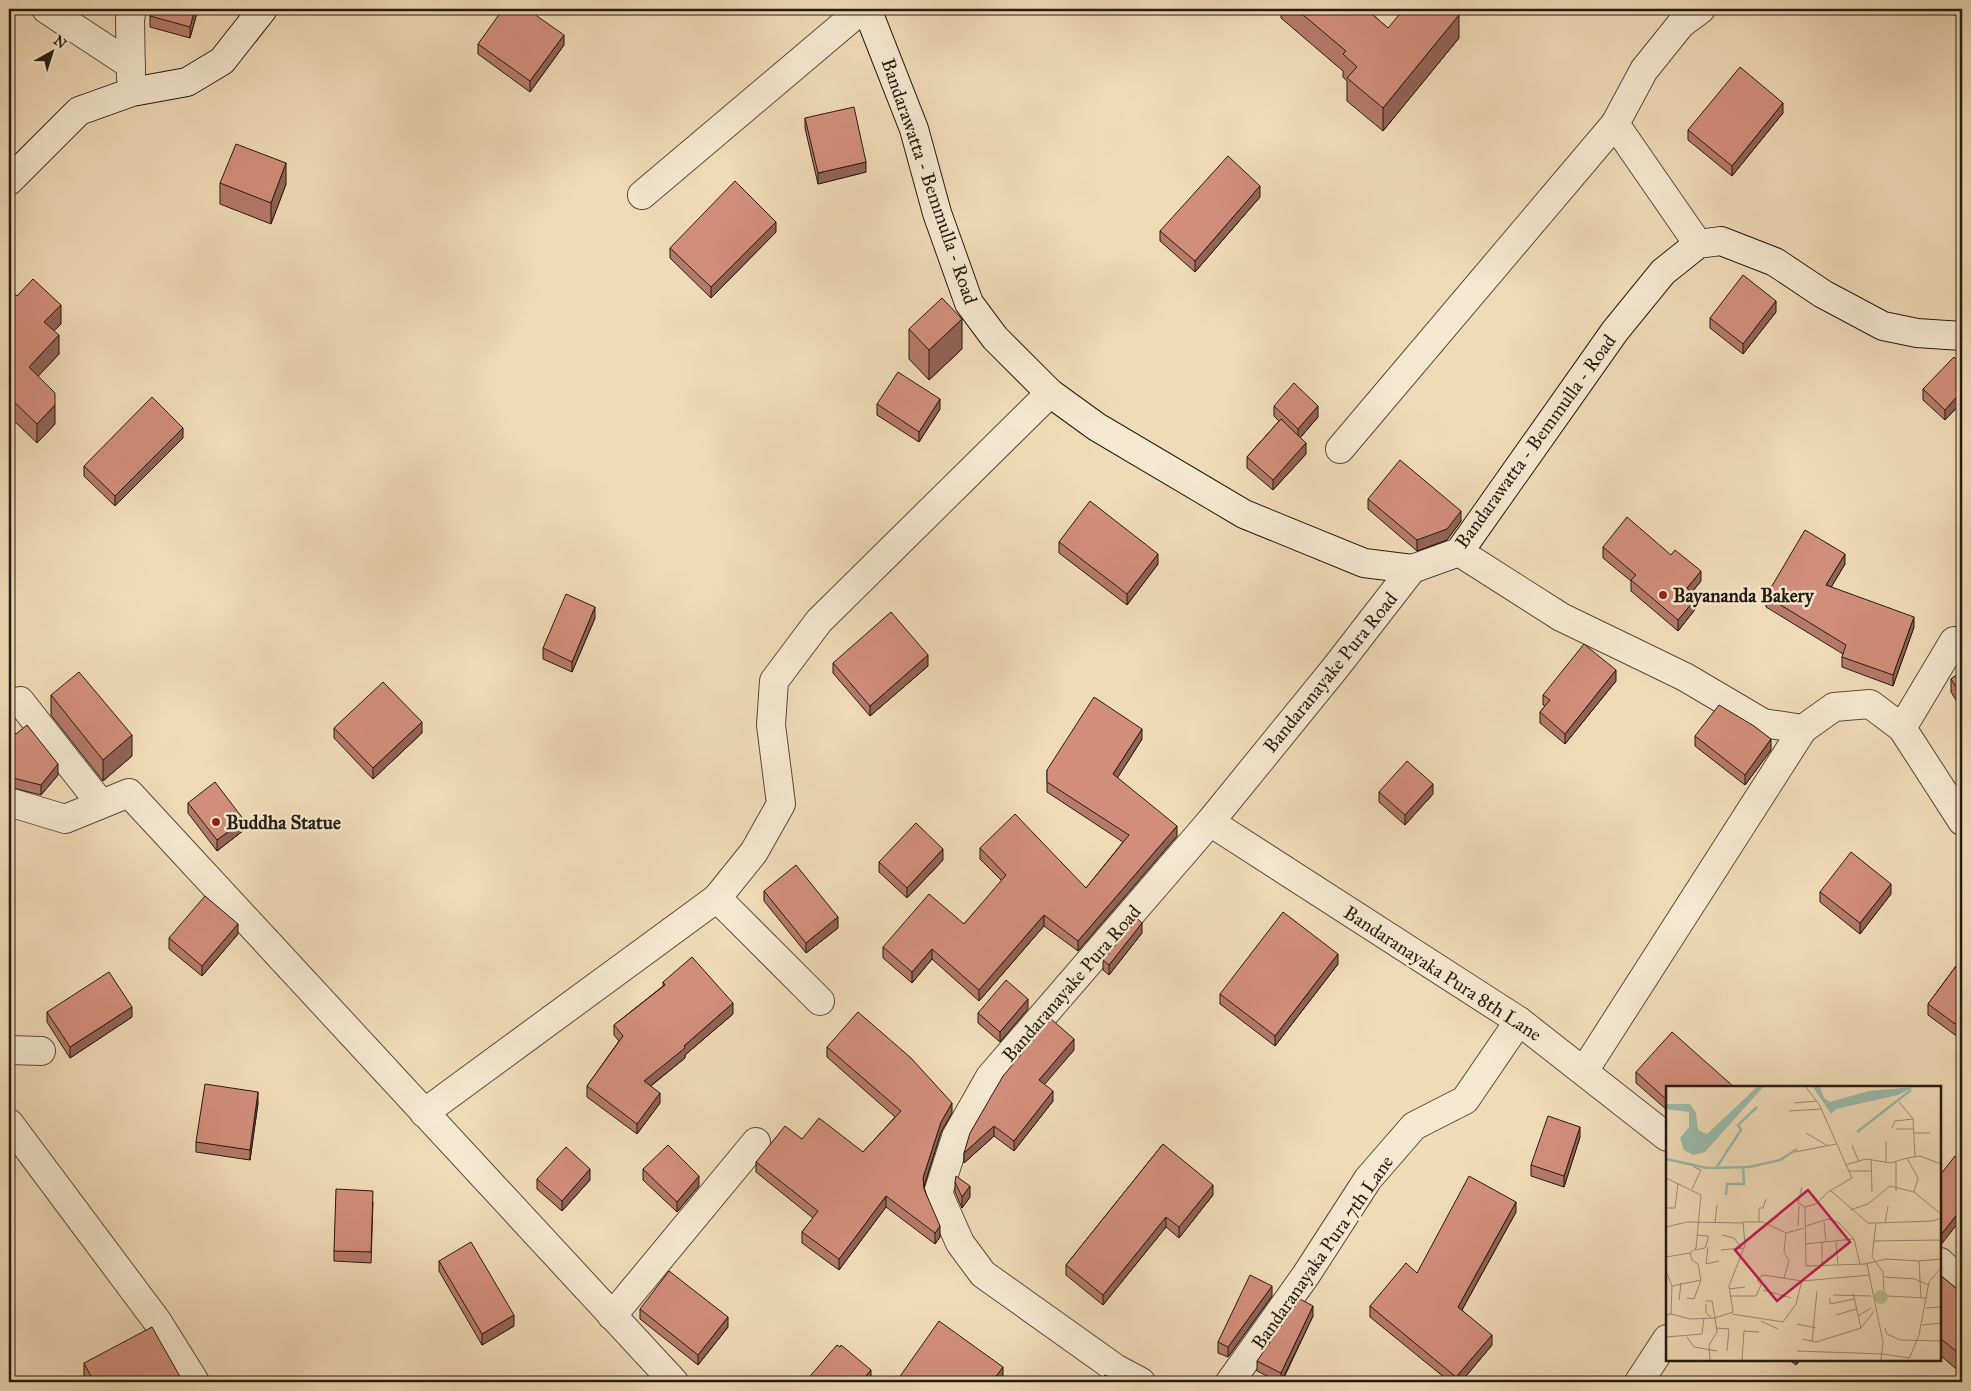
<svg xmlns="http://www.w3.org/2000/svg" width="1971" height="1391" viewBox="0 0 1971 1391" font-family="'IM FELL Great Primer',serif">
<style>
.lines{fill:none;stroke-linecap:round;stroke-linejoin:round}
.street-casing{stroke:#584b3a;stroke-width:30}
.secondary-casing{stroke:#251b11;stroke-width:30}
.street{stroke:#f5e8d0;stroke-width:28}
.secondary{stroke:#f5e8d0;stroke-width:28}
.wall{fill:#b57a6a;stroke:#251b11}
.shaded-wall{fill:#936356;stroke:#251b11}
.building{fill:#d28e7b;stroke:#251b11}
.poi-dot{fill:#8f2418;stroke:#f5e8d0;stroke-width:2}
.labels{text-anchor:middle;stroke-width:5;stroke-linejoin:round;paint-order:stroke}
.street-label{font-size:19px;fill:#251b11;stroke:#f5e8d0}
.poi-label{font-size:19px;font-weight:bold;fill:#251b11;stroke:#f5e8d0;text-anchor:start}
.inset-river{fill:none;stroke:#9abbac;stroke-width:2.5}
.inset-road{fill:none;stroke:#9f8e75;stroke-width:1}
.view{fill:#c2185b;fill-opacity:0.15;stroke:#c2185b;stroke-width:2.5}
.inset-edge{fill:none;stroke:#251b11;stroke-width:2.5}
</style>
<rect width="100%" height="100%" fill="#f0dbb7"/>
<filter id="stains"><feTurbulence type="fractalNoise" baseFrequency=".004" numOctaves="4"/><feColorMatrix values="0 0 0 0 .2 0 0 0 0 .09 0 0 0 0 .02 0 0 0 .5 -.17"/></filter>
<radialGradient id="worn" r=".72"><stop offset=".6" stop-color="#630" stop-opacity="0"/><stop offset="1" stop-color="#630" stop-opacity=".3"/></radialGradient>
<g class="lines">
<!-- street casing -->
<g class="street-casing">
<g id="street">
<path d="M46 9 131 65"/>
<path d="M131 78 130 19 132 9"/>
<path d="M642 195 862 9"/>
<path d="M1698 244 1615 124 1644 70 1681 24 1701 9"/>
<path d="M1340 449 1615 124"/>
<path d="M1459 552 1561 617 1685 677 1763 723 1803 729 1834 707 1870 704 1902 728 1962 821"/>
<path d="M20 701 101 804"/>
<path d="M1902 728 1954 641"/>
<path d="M9 802 65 819 129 793 674 1382"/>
<path d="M1210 822 1519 1021 1667 1137"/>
<path d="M717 898 820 1001"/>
<path d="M9 1050 41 1051"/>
<path d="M1584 1071 1803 729"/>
<path d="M424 1113 717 898 754 852 781 804 771 725 774 681 819 621 1050 393"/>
<path d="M9 1123 157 1321 195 1382"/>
<path d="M1940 1262 1962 1283"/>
<path d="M612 1316 756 1142"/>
<path d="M1141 1382 1115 1368 983 1274 960 1243 938 1193 956 1137 990 1077 1210 822 1336 667 1412 569"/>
<path d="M1230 1382 1306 1275 1368 1179 1414 1126 1465 1100 1519 1021"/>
<path d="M1639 1382 1667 1339"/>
</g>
</g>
<!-- secondary casing -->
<g class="secondary-casing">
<g id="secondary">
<path d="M867 9 914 129 937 213 969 303 995 338 1050 393 1097 427 1244 514 1364 563 1412 569 1459 552 1615 331 1663 272 1698 244 1721 241 1775 262 1823 294 1883 326 1917 333 1962 336"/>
<path d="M9 181 79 111 132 92 187 82 222 61 263 9"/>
</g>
</g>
<!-- street -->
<use href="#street" class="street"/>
<!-- secondary -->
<use href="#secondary" class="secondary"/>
</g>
<!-- wall -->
<g class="wall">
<path d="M198 9 190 38 150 27V16Z"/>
<path d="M1281 9H1366L1388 28 1459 38 1383 131 1347 101V81L1343 77V71L1281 18Z"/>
<path d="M478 44 564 45 530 92 478 54Z"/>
<path d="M1783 113 1732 176 1688 140V130Z"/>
<path d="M805 118 866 172 818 184 805 128Z"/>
<path d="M220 183 286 184 271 224 220 204Z"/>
<path d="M1260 197 1195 272 1160 241V231Z"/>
<path d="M776 232 711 298 670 258V248Z"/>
<path d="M9 288 17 296 61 324 54 331 59 354 38 376 55 424 37 443 9 416Z"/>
<path d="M1776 312 1743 354 1710 328V318Z"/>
<path d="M909 329 962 349 929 380 909 359Z"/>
<path d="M1962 365V402L1945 420 1923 400V389Z"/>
<path d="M877 404 940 409 919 442 877 415Z"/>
<path d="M1274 406 1318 417 1300 438 1306 454 1273 490 1247 468V457L1279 421 1274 416Z"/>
<path d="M183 438 115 506 84 476V466Z"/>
<path d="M1368 499 1461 521 1447 540 1417 551 1368 509Z"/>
<path d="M1059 542 1158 564 1127 605 1059 553Z"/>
<path d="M1603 547 1701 581 1692 592 1697 607 1678 631 1631 591V581L1603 558Z"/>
<path d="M1845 564 1831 587 1914 627 1893 686 1842 667V657L1843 654 1766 607V596Z"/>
<path d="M595 618 572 672 543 659V648Z"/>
<path d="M833 663 928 666 870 716 833 673Z"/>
<path d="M1962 671V710L1951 692V679Z"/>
<path d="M1616 681 1565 744 1540 723V712L1545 706 1543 705V695Z"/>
<path d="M51 695 132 756 103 781 51 715Z"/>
<path d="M9 728 58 775 41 795 9 787Z"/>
<path d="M334 728 422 733 373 779 334 738Z"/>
<path d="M1695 736 1771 750 1745 785 1695 746Z"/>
<path d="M1142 739 1117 778 1177 836 1078 951 1044 926 979 1001 932 959 912 983 883 958V947L964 924 1002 881 980 859V848L1086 888 1123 842 1047 792V770Z"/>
<path d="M1379 792 1433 794 1405 825 1379 802Z"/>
<path d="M188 803 244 830 217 851 188 813Z"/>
<path d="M943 860 907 898 879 872V862Z"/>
<path d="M764 891 838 928 806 953 764 901Z"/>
<path d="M1820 892 1891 894 1860 934 1820 902Z"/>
<path d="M1142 933 1109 975 1103 970V960Z"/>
<path d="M238 934 202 976 169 949V938Z"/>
<path d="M1962 958V1040L1928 1015V1004Z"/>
<path d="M1338 964 1275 1046 1220 1004V994Z"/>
<path d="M663 982 733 1014 685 1055V1058L651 1086 660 1103 637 1134 587 1097V1086L619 1041 614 1035V1025L663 986Z"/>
<path d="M1028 1009 1000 1042 978 1023V1013Z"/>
<path d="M47 1012 132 1017 70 1058 47 1022Z"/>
<path d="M827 1047 952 1113 941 1132 924 1187 940 1237 935 1244 886 1207 839 1270 802 1243V1232L813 1218 756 1172V1162L802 1139 863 1152 895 1117 827 1057Z"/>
<path d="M1074 1050 1044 1084 1053 1101 1014 1151 994 1136 964 1163V1153Z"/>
<path d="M1636 1072 1667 1087V1110L1636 1083Z"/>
<path d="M258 1103 250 1160 196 1152V1142Z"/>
<path d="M1580 1137 1564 1187 1531 1176V1165Z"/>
<path d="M1163 1144 1213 1195 1179 1238 1166 1227 1103 1305 1066 1275V1265Z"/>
<path d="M643 1169 699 1186 677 1212 643 1180Z"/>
<path d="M537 1179 590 1180 562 1211 537 1189Z"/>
<path d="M955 1182 970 1197 962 1208 955 1192Z"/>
<path d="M373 1202 371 1263 334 1261V1251Z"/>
<path d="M1516 1212 1462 1310 1492 1345 1461 1382H1450L1370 1317V1306L1417 1273Z"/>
<path d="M439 1261 514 1326 482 1345 439 1271Z"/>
<path d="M1940 1275 1962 1293V1374L1940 1355Z"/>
<path d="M1272 1296 1228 1357 1218 1353V1342Z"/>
<path d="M640 1309 728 1327 698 1365 640 1319Z"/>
<path d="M1313 1316 1282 1382H1279L1257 1371V1361Z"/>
<path d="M1789 1360H1800L1796 1365Z"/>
<path d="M84 1363 183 1382H86L84 1379Z"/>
</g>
<!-- shaded-wall -->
<g class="shaded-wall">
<path d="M195 9H198L190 38V27Z"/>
<path d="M1459 15V38L1383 131V108Z"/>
<path d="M564 35V45L530 92V81Z"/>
<path d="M1783 103V113L1732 176V166Z"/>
<path d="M866 162V172L818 184V173Z"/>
<path d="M286 163V184L271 224V203Z"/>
<path d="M1260 186V197L1195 272V261Z"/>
<path d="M776 222V232L711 298V287Z"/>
<path d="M1776 301V312L1743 354V344Z"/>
<path d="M61 305V324L44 341V322Z"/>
<path d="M962 319V349L929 380V350Z"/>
<path d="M59 335V354L29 386V367Z"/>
<path d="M1962 391V402L1945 420V410Z"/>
<path d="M940 399V409L919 442V432Z"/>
<path d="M55 405V424L37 443V424Z"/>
<path d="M1318 406V417L1298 440V429Z"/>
<path d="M183 428V438L115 506V496Z"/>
<path d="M1306 443V454L1273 490V480Z"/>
<path d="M1461 511V521L1447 540 1417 551V540Z"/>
<path d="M1158 554V564L1127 605V594Z"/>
<path d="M1845 554V564L1826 596V585Z"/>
<path d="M1701 571V581L1687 598V588Z"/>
<path d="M1697 597V607L1678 631V620Z"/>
<path d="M595 607V618L572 672V662Z"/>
<path d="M1914 617V627L1893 686V675Z"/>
<path d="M928 655V666L870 716V706Z"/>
<path d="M1616 670V681L1565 744V734Z"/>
<path d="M422 722V733L373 779V768Z"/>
<path d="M1142 729V739L1113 785V774Z"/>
<path d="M132 735V756L103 781V760Z"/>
<path d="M1771 739V750L1745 785V775Z"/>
<path d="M58 764V775L41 795V785Z"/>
<path d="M1433 784V794L1405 825V815Z"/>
<path d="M244 820V830L217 851V840Z"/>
<path d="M1177 826V836L1078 951V941Z"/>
<path d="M943 849V860L907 898V888Z"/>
<path d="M1891 884V894L1860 934V923Z"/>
<path d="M1044 915V926L979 1001V990Z"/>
<path d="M838 917V928L806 953V943Z"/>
<path d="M1142 923V933L1109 975V965Z"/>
<path d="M238 924V934L202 976V966Z"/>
<path d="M932 949V959L912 983V972Z"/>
<path d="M1338 954V964L1275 1046V1036Z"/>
<path d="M1028 999V1009L1000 1042V1032Z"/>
<path d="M733 1003V1014L685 1055V1058L644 1091V1081Z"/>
<path d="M132 1007V1017L70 1058V1047Z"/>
<path d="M1074 1039V1050L1039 1091V1080Z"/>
<path d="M1053 1091V1101L1014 1151V1141Z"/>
<path d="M258 1092V1103L250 1160V1150Z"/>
<path d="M660 1093V1103L637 1134V1124Z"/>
<path d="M952 1103V1113L941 1132 923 1189V1178L941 1122Z"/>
<path d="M994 1126V1136L964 1163V1153Z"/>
<path d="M1580 1127V1137L1564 1187V1176Z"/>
<path d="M590 1169V1180L562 1211V1201Z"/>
<path d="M699 1176V1186L677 1212V1202Z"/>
<path d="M1213 1185V1195L1179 1238V1227Z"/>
<path d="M970 1186V1197L962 1208V1197Z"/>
<path d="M886 1196V1207L839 1270V1259Z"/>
<path d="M1516 1202V1212L1458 1317V1307Z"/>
<path d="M1962 1208V1218L1940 1246V1236Z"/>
<path d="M1166 1217V1227L1103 1305V1295Z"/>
<path d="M940 1226V1237L935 1244V1233Z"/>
<path d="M1272 1286V1296L1228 1357V1347Z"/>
<path d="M1313 1306V1316L1281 1382V1373Z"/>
<path d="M514 1315V1326L482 1345V1334Z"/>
<path d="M728 1317V1327L698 1365V1355Z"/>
<path d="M1492 1335V1345L1461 1382H1456V1377Z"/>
<path d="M1796 1360H1800L1796 1365Z"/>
<path d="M1003 1367V1378L999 1382H992Z"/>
<path d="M871 1370V1380L869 1382H861Z"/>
</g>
<!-- building -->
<g class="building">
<path d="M151 9H195L190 27 150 16Z"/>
<path d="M503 9H527L564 35 530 81 478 44Z"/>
<path d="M1296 9H1366L1388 28 1404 9H1452L1459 15 1383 108 1347 78 1357 67 1343 54 1346 51Z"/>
<path d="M1740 67 1783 103 1732 166 1688 130Z"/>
<path d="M854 107 866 162 818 173 805 118Z"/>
<path d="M236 144 286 163 271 203 220 183Z"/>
<path d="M1228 156 1260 186 1195 261 1160 231Z"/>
<path d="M735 181 776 222 711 287 670 248Z"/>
<path d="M1743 275 1776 301 1743 344 1710 318Z"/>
<path d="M33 279 61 305 44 322 59 335 29 367 55 393V405L37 424 9 397V288L17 296Z"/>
<path d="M942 298 962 319 929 350 909 329Z"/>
<path d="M1954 357 1962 365V391L1945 410 1923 389Z"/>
<path d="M898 372 940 399 919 432 877 404Z"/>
<path d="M1294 383 1318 406 1298 429 1274 406Z"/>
<path d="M152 397 183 428 115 496 84 466Z"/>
<path d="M1281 419 1306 443 1273 480 1247 457Z"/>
<path d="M1400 460 1461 511 1447 529 1417 540 1368 499Z"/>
<path d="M1090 501 1158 554 1127 594 1059 542Z"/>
<path d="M1627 517 1671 555 1675 550 1701 571 1687 588 1697 597 1678 620 1631 580 1636 575 1603 547Z"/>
<path d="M1805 530 1845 554 1826 585 1914 617 1893 675 1842 657 1846 645 1766 596Z"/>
<path d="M566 594 595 607 572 662 543 648Z"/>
<path d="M891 612 928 655 870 706 833 663Z"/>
<path d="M1584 644 1616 670 1565 734 1540 712 1550 700 1543 695Z"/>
<path d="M1962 671V696L1951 679Z"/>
<path d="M79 672 132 735 103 760 51 695Z"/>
<path d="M383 682 422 722 373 768 334 728Z"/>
<path d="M1094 697 1142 729 1113 774 1177 826 1078 941 1044 915 979 990 932 949 912 972 883 947 929 894 964 924 1006 875 980 848 1015 814 1086 888 1129 835 1047 782V770Z"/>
<path d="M1719 705 1754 726 1771 739 1745 775 1695 736Z"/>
<path d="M27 725 58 764 41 785 9 777V728L16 734Z"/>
<path d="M1407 761 1433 784 1405 815 1379 792Z"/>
<path d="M215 782 244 820 217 840 188 803Z"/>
<path d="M916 823 943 849 907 888 879 862Z"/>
<path d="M1851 852 1891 884 1860 923 1820 892Z"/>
<path d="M796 865 838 917 806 943 764 891Z"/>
<path d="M205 896 238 924 202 966 169 938Z"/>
<path d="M1283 912 1338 954 1275 1036 1220 994Z"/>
<path d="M1138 919 1142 923 1109 965 1103 960Z"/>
<path d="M692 957 733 1003 684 1046 685 1048 644 1081 660 1093 637 1124 587 1086 623 1036 614 1025 665 985 663 982Z"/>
<path d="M1962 958V1029L1928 1004Z"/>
<path d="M109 972 132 1007 70 1047 47 1012Z"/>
<path d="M1006 980 1028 999 1000 1032 978 1013Z"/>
<path d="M858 1012 911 1058 952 1103 941 1122 923 1178 924 1189 940 1226 935 1233 886 1196 839 1259 802 1232 818 1211 756 1162 785 1126 802 1139 819 1118 863 1152 901 1111 827 1047Z"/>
<path d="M1051 1019 1074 1039 1039 1080 1053 1091 1014 1141 994 1126 964 1153 970 1133 1003 1076Z"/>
<path d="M1672 1032 1734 1087H1667V1100L1636 1072Z"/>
<path d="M205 1084 258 1092 250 1150 196 1142Z"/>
<path d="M1548 1116 1580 1127 1564 1176 1531 1165Z"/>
<path d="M1163 1144 1213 1185 1179 1227 1166 1217 1103 1295 1066 1265Z"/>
<path d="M668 1145 699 1176 677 1202 643 1169Z"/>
<path d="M566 1147 590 1169 562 1201 537 1179Z"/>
<path d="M1955 1156 1962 1162V1208L1940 1236V1175Z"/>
<path d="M956 1176 970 1186 962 1197 955 1182Z"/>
<path d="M1469 1176 1516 1202 1458 1307 1492 1335 1456 1377 1370 1306 1406 1263 1417 1273Z"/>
<path d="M336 1189 373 1191 371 1252 334 1251Z"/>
<path d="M471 1242 514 1315 482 1334 439 1261Z"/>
<path d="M669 1271 728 1317 698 1355 640 1309Z"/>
<path d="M1250 1275 1272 1286 1228 1347 1218 1342Z"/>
<path d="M1940 1275 1962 1293V1356L1940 1338Z"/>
<path d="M1300 1299 1313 1306 1281 1373 1257 1361Z"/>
<path d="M939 1321 1003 1367 992 1382H896Z"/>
<path d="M152 1327 183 1382H94L84 1363Z"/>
<path d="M837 1345 840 1347 841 1345 871 1370 861 1382H805Z"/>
<path d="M1105 1375 1118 1382H1101Z"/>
</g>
<!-- markers -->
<g class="poi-dot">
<circle cx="1663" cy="595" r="5"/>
<circle cx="216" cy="822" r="5"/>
</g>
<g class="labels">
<!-- street labels -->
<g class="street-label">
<text transform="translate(930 181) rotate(71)" y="7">Bandarawatta - Bemmulla - Road</text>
<text transform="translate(1535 441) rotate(-54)" y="7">Bandarawatta - Bemmulla - Road</text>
<text transform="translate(1330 672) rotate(-51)" y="7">Bandaranayake Pura Road</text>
<text transform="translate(1443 973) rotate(33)" y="7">Bandaranayaka Pura 8th Lane</text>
<text transform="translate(1071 983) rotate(-49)" y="7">Bandaranayake Pura Road</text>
<text transform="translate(1322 1252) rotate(-55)" y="7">Bandaranayaka Pura 7th Lane</text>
</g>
<!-- poi labels -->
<g class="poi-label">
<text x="1673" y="602">Bayananda Bakery</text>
<text x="226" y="829">Buddha Statue</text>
</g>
</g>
<!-- overview -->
<g transform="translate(1666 1086)">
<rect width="275" height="275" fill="#f0dbb7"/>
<path d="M208 211a7 7 0 1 1 14 0a7 7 0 1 1-14 0Z" fill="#bbc08d"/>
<path d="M91 1H97L39 66 27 69 18 64 14 52 23 41V26L0 23V18H24L30 27 32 44 41 48ZM147 1H154L158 12 164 16 203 5 248 1 232 9 170 23 165 28Z" fill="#9abbac"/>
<path class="inset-river" d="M191 46 245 4M0 73 41 82 83 81 114 74 131 63M50 82 75 44 72 39 91 21M60 109 61 98H78L77 81"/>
<path class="inset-road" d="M140 1 154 20 186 92 162 106 150 118 139 121 140 180 199 178 220 173 253 175 255 212M233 16 247 33 249 70M128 17 151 15M123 25 155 23M226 42 229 35 247 33M230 43H247M140 47 162 60M248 47H264M186 59 193 76M129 66 170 58M241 72 254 70 275 78M205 73 206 106M220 76V56M230 76V105M179 79 200 73 225 77 241 72 252 92 248 106 275 128M183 85H205M0 92 35 109 30 162 24 167M136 101 132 117 139 121M26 103 35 84 28 81M164 104 202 137H210M0 122H9L12 97M184 124 202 118 224 100 248 106M93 136V122H97L100 113M158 136 160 156M49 137 51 119M219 137 222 120M132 140 133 120M140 140 162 133 173 137 188 153M0 141 21 136 77 137M56 149 68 152 76 163M188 153 194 178M208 155 275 154M156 156V180M170 156 172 179M139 158 187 153M42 161 40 178 53 175M29 164 39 162 42 153V150L31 149M55 164 76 162M0 171 24 167 26 174 32 178 35 194 6 200 0 185M253 175 275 173M201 178 217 256 215 274M218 191 249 193 262 199M118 192 123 175 118 166 120 147M136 195 204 189M63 203 79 201M97 204 125 212M218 204 217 186 206 171 210 137 267 135 275 132M187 207 195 242 208 225M167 209 205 210M64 210H90L95 199 91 194 97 189 136 195 130 218 117 236 66 228M222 210 260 212M21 212 28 213 35 194M164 212V218L188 213M13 214 15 197M40 218V227L45 231M260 222 275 221M5 228 24 233 49 232 46 215H40M0 229 5 228 6 200M170 229 190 223M192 230 205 222M95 235 112 243M131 238 150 242M256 239 275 237M50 242 63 243 61 265M219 242 221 248 234 254 275 255M0 251 36 248 38 232M21 251 28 261 51 265M136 253 150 256 195 242M146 256 151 205M131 265 217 268 243 272M243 273 253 249 263 196 275 182M44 274 43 259 51 246 49 232 67 226 63 200 79 159 77 136H97L120 147 138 142M76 274 78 245 93 246"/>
<path class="view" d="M142 104 184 156 111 215 69 164Z"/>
<rect width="275" height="275" class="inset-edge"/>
</g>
<!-- margin -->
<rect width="1971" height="1391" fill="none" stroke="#f0dbb7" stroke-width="30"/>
<rect x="10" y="10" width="1951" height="1371" fill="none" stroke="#251b11" stroke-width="2.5"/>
<rect x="15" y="15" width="1941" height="1361" fill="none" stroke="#251b11"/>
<!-- north arrow -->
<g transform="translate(52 52) rotate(39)" stroke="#f5e8d0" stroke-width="4" paint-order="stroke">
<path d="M0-4L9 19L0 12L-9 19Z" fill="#251b11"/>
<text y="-8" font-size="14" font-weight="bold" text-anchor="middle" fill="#251b11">N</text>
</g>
<rect width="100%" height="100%" filter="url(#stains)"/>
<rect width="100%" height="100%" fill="url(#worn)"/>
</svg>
